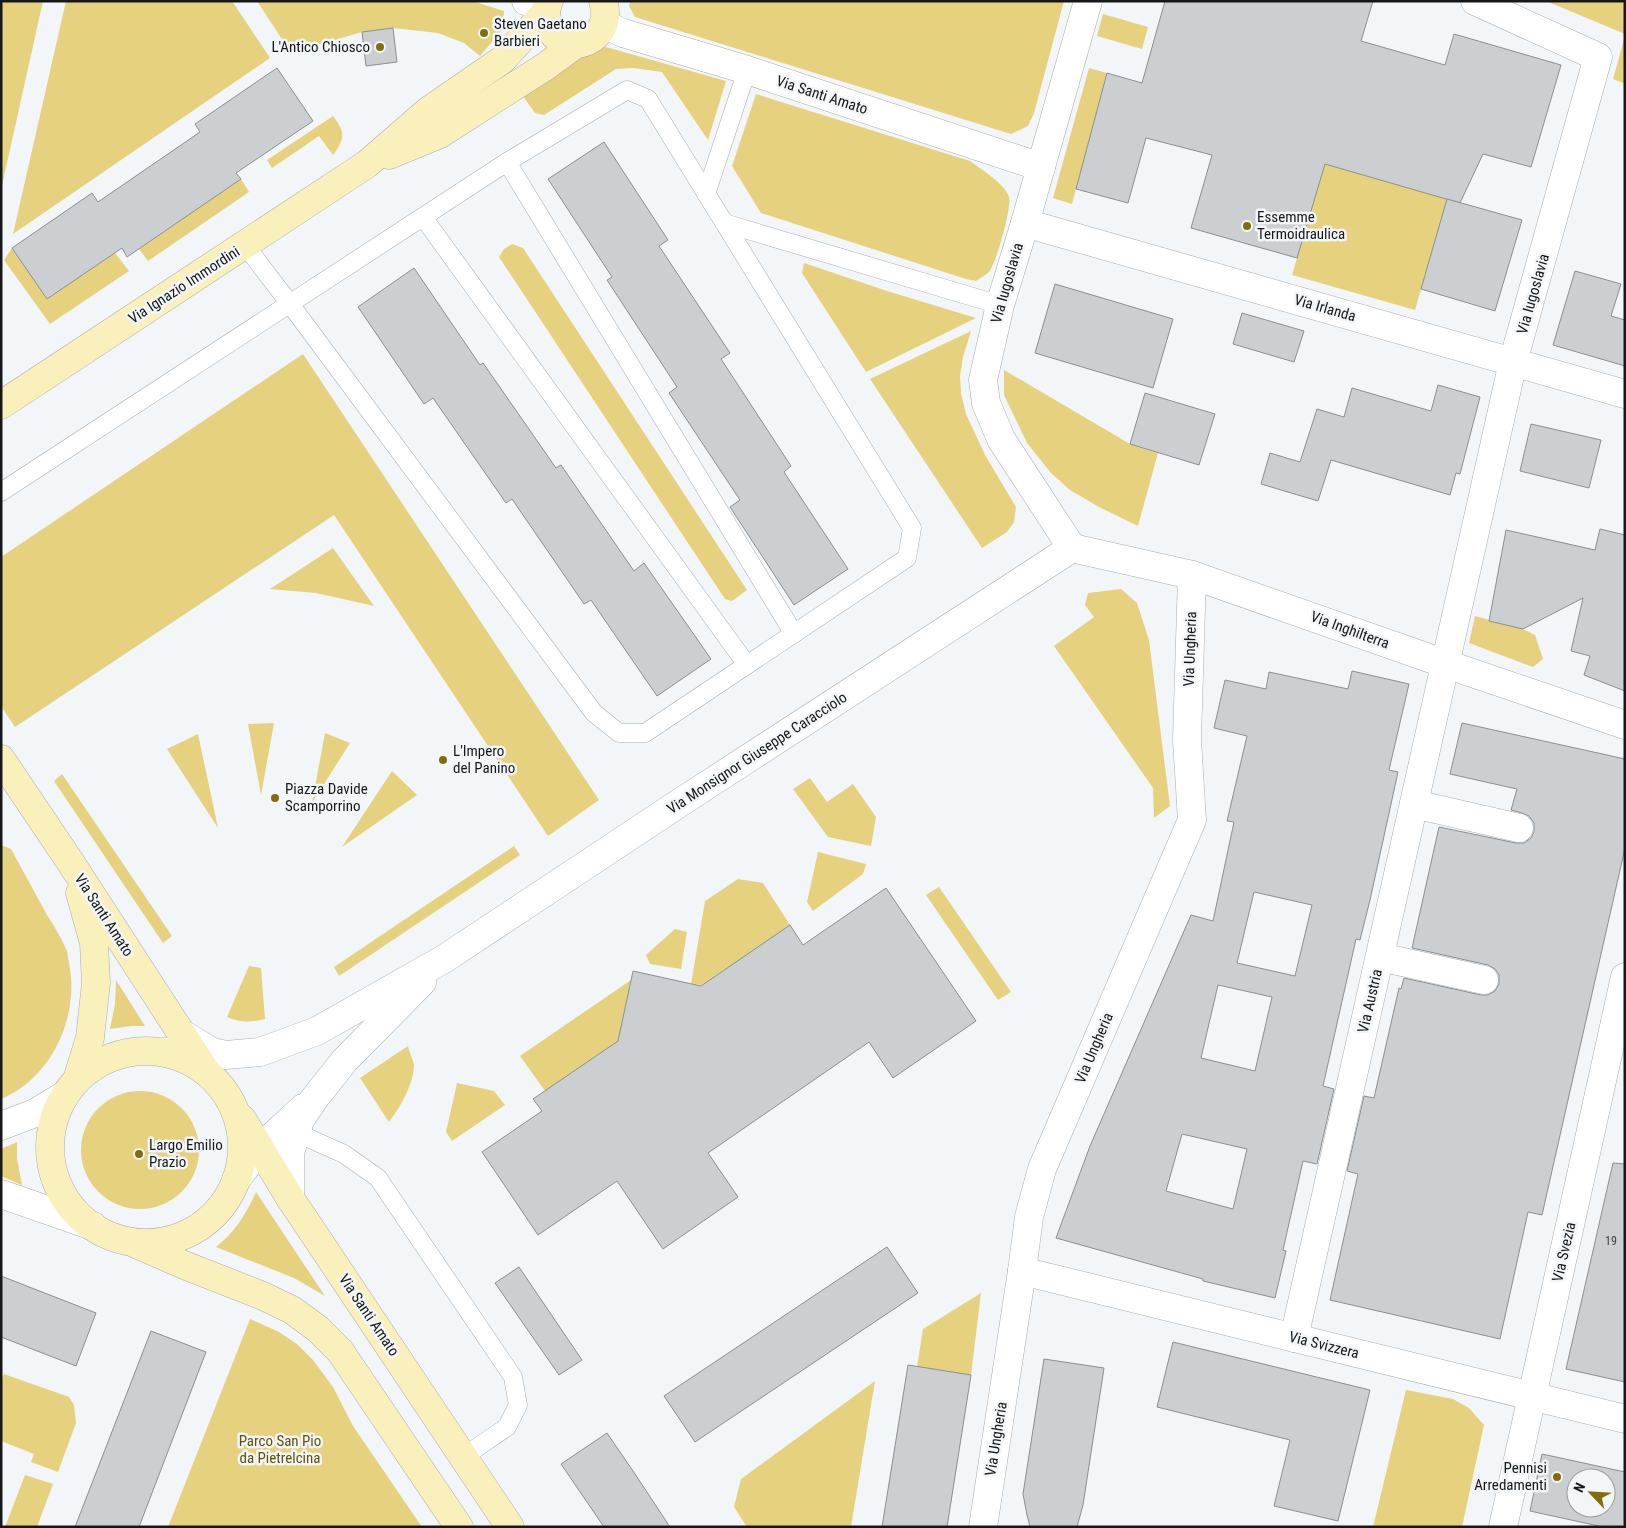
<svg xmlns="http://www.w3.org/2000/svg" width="1626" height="1528" viewBox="0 0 1626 1528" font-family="'Roboto Condensed',sans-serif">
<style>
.green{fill:#e5d17e}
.building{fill:#cbcfd1;stroke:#8b8f91;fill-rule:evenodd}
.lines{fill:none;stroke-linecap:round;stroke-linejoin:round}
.lane-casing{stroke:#a9adaf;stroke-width:19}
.street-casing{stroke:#a9adaf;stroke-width:29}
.secondary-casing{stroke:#a9adaf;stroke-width:29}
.lane{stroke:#fff;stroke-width:18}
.street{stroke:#fff;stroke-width:28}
.secondary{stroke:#faf0bc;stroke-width:28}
.poi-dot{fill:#816e0b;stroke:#f2f6f8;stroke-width:2}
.labels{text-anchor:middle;stroke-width:5;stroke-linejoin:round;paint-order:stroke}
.number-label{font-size:12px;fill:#434546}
.poi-label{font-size:15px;fill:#161718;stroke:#f2f6f8;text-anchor:start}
.street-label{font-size:15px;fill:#161718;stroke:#f2f6f8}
.park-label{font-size:15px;fill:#60510a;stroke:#f2f6f8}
</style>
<rect width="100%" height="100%" fill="#f2f6f8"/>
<!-- green -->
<g class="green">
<path d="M1 1H43L1 190Z"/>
<path d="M66 1H232L270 58 13 234Z"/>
<path d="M257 1H472L504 11 503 29 480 56 464 43 438 33 393 28 362 32 291 53Z"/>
<path d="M630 1H1064L1034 113 1028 126 1011 134 635 17 629 6Z"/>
<path d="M1546 1H1625V34Z"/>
<path d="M1103 14 1148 27 1142 49 1097 36Z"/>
<path d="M1625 36V84L1613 79Z"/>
<path d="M606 47 726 81 708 140 662 72 634 68 616 69 544 115 535 113 520 92 588 51Z"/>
<path d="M1089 68 1107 73 1072 204 1053 198Z"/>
<path d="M756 94 970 161C981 169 1005 184 1009 197 1012 207 996 264 989 272 986 275 980 278 976 281L966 279 761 213 732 166Z"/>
<path d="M333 116C346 133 345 138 333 155L319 136 272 168 267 160Z"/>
<path d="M1325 164 1447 199 1415 310 1292 275Z"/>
<path d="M241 179 249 192 148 261 139 249Z"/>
<path d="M512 244 523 248 747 590 732 601 725 599 499 257 504 249Z"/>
<path d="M12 248 47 299 115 253 129 271 50 324 4 260Z"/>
<path d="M804 263 887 291 976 318 866 372 802 273Z"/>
<path d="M971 331 963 357 960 376 961 393 966 414 985 455 1016 507 1014 522 1007 532 982 548 870 379Z"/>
<path d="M303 354 599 800 548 836 334 515 15 727 1 706V557Z"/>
<path d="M1004 370 1130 444 1158 453 1138 526 1099 507 1070 490 1051 473 1027 443 1004 395Z"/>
<path d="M333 548 374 606 316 593 270 589Z"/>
<path d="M1121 589 1137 603 1149 640 1170 806 1154 818 1153 788 1054 646 1094 617 1085 605 1088 593Z"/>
<path d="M1475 616 1523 629 1535 635 1543 659 1533 667 1469 643Z"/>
<path d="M274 723 261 795 248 724Z"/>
<path d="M325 733 350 743 312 803Z"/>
<path d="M198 734 218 828 167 749Z"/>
<path d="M392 771 417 795 342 847Z"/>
<path d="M62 774 172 936 163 943 54 781Z"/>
<path d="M810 778 827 802 853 784 876 817 871 846 828 837 793 789Z"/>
<path d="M1 845 11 849C23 871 35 893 47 915 54 926 61 937 66 949 68 953 68 959 69 963 80 1016 52 1078 1 1099Z"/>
<path d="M514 846 520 855 339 976 334 967Z"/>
<path d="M818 852 866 864 863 874 813 911 807 902Z"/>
<path d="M738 879 763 883 790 925 702 985 691 984 705 901Z"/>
<path d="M939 887 1011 992 998 1000 926 895Z"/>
<path d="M675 929 687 932 681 969 650 964 646 955Z"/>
<path d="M249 966 261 968 265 1019C251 1022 241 1023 227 1017Z"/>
<path d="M116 980 145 1026H131L110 1029 115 1004Z"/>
<path d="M631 980 618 1041 545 1091 520 1056Z"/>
<path d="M408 1046C409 1052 413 1059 414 1065 414 1083 400 1108 389 1122L360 1078Z"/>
<path d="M457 1083 494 1091 505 1105 452 1141 446 1132Z"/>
<circle cx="140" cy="1150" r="59"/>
<path d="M17 1142V1159L22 1185 1 1176V1149Z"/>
<path d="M256 1192 325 1296 294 1278 216 1247C235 1232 246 1214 256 1192Z"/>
<path d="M981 1293 971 1375 917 1367 923 1329Z"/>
<path d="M250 1319 279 1332 297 1344 313 1360 333 1387 353 1426 422 1527H168Z"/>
<path d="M4 1374 69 1397 74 1405 76 1423 58 1472 31 1462 34 1454 1 1441V1380Z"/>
<path d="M875 1381 851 1527H747L734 1507 741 1479Z"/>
<path d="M1406 1390 1453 1399 1469 1408 1484 1425 1462 1527H1373Z"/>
<path d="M25 1475 53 1484 37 1527H5Z"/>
</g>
<!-- building -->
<g class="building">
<path d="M1165 1H1373L1361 41 1445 65 1454 34 1561 65 1531 167 1483 154 1460 203 1325 164 1297 258 1191 228 1212 155 1146 138 1128 203 1076 189 1107 73 1142 83Z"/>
<path d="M393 28 397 62 366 66 362 32Z"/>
<path d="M277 68 313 121 236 173 241 179 127 257 122 248 47 299 12 248 92 193 98 202 200 132 195 124Z"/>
<path d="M604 142 668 240 659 246 730 353 721 359 791 466 784 472 848 569 794 605 730 507 740 500 669 393 677 387 607 280 612 277 548 179Z"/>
<path d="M1447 199 1522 220 1495 311 1421 289Z"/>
<path d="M414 268 480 365 483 363 556 468 561 465 634 571 644 563 711 659 657 696 591 600 584 604 512 499 506 503 433 398 424 404 358 307Z"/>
<path d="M1575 271 1621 284 1611 316 1625 320V366L1553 345Z"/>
<path d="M1055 284 1173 319 1153 388 1035 353Z"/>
<path d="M1242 313 1304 331 1294 362 1233 344Z"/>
<path d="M1438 385 1480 397 1460 474 1456 473 1450 495 1331 460 1318 501 1261 484 1270 453 1300 462 1317 409 1344 417 1352 388 1431 411Z"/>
<path d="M1145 393 1215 414 1199 465 1130 444Z"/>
<path d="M1531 424 1601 440 1589 488 1520 471Z"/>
<path d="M1600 529 1625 535V691L1584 675 1590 656 1571 651 1583 598 1523 629 1489 621 1506 530 1595 550Z"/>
<path d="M1352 671 1409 684 1389 770 1398 772 1370 900 1360 940 1356 939 1323 1086 1334 1089 1317 1164 1303 1161 1283 1250 1286 1251 1275 1298 1203 1281V1279L1056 1238 1090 1146 1191 915 1213 921 1234 822 1227 821 1247 736 1214 728 1225 680 1266 689 1269 672 1348 689ZM1254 892 1312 905 1295 976 1237 963ZM1218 985 1272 997 1255 1071 1201 1058ZM1182 1134 1247 1149 1233 1209 1166 1191Z"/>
<path d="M1462 723 1625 759V848L1542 1215 1528 1212 1500 1339 1330 1300 1358 1174 1347 1171 1364 1096 1374 1098 1399 988 1401 989 1404 978 1481 995H1488L1495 991 1499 984V975L1495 969 1488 965 1412 948 1439 827 1516 843H1524L1531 838 1534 832V823L1529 816 1522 813 1511 810 1517 789 1450 774Z"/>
<path d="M886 888 976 1021 893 1078 869 1042 708 1153 738 1197 663 1249 617 1181 538 1235 482 1152 542 1111 533 1099 618 1041 633 971 701 986 790 925 803 945Z"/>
<path d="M1613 1163 1625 1164V1382L1566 1369Z"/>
<path d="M887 1247 918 1293 695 1442 664 1396Z"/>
<path d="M519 1267 582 1360 559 1375 495 1283Z"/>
<path d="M1 1276 96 1313 76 1366 1 1337Z"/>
<path d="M151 1331 206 1352 139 1527H75Z"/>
<path d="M1173 1342 1370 1390 1338 1521 1274 1506 1290 1440 1157 1407Z"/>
<path d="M1044 1359 1104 1368 1083 1505 1077 1527H1030L1027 1515 1023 1494Z"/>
<path d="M908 1365 971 1375 947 1527H882Z"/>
<path d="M607 1433 635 1474 670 1527H604L561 1464Z"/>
<path d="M1542 1454 1625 1472V1527H1603L1530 1511ZM1576 1478H1606V1508H1576Z"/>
</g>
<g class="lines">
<!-- lane casing -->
<g class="lane-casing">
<g id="lane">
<path d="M507 162 794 634"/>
<path d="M706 194 747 70"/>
<path d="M423 217 747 665"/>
<path d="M724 223 1000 305"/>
<path d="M1 492 507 162 627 90 648 99 912 528 907 558 645 733H619L594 713 290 304 245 245"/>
<path d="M297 1133 344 1154 378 1178 513 1377 518 1405 507 1427 463 1457"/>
</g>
</g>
<!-- street casing -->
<g class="street-casing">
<g id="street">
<path d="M526 1 546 7"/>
<path d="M604 24 623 33 747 70 1041 167"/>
<path d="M1025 223 1625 394"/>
<path d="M1072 548 1001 439 986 403 983 380 1000 305 1025 223 1088 1"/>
<path d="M1072 548 1192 575 1446 664 1625 725"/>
<path d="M1414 804 1519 828"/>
<path d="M1380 957 1484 980"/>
<path d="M181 1033 212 1052 226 1055 260 1052 317 1031 444 959 681 802 1072 548"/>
<path d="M165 1052 215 1055"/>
<path d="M1 1126 35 1113 65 1095"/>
<path d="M236 1180 260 1148 303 1108"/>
<path d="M1 1194 93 1226"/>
<path d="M290 1198V1153L300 1120 314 1099 345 1060 422 982"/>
<path d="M1022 1271 1625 1419"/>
<path d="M1294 1338 1513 362 1598 57 1475 1"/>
<path d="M983 1527 1022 1271 1029 1217 1042 1169 1192 820 1187 740 1192 575"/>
<path d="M1503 1527 1625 977"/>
</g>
</g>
<!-- secondary casing -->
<g class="secondary-casing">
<g id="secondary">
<path d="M549 1C545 10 545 19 549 27 565 60 616 41 603 1"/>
<path d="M389 155 440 134 546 66 576 44"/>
<path d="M1 405 367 164 428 111 502 60 546 12"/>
<path d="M1 759 71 863 205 1070"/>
<circle cx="146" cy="1147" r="96"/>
<path d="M77 1080 90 1038 96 983 94 943 80 893"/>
<path d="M242 1119 290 1198 510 1527"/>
<path d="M136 1244 184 1265 263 1296 292 1310 318 1329 340 1351 459 1527"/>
</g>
</g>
<!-- lane -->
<use href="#lane" class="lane"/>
<!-- street -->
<use href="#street" class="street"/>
<!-- secondary -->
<use href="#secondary" class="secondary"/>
</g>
<!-- markers -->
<g class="poi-dot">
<circle cx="484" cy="33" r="5"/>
<circle cx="380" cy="47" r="5"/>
<circle cx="1247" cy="226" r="5"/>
<circle cx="443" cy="760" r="5"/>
<circle cx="275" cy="798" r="5"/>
<circle cx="139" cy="1154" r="5"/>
<circle cx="1557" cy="1477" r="5"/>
</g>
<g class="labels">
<!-- number labels -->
<g class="number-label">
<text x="1611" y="1245">19</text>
</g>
<!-- poi labels -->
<g class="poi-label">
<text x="494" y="29">Steven Gaetano<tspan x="494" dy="17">Barbieri</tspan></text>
<text x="370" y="52" text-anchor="end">L'Antico Chiosco</text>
<text x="1257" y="222">Essemme<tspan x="1257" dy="17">Termoidraulica</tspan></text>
<text x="453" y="756">L'Impero<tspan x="453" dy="17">del Panino</tspan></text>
<text x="285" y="794">Piazza Davide<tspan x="285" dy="17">Scamporrino</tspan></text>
<text x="149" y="1150">Largo Emilio<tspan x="149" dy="17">Prazio</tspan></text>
<text x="1547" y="1473" text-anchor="end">Pennisi<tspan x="1547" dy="17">Arredamenti</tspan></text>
</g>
<!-- street labels -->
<g class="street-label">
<text transform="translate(822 95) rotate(18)" y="5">Via Santi Amato</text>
<text transform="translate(1007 283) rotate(-74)" y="5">Via Iugoslavia</text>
<text transform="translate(184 285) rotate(-33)" y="5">Via Ignazio Immordini</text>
<text transform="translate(1533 294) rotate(-74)" y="5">Via Iugoslavia</text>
<text transform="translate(1325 308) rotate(16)" y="5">Via Irlanda</text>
<text transform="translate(1350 630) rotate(20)" y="5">Via Inghilterra</text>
<text transform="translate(1190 649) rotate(-88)" y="5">Via Ungheria</text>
<text transform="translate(757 753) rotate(-33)" y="5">Via Monsignor Giuseppe Caracciolo</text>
<text transform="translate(104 915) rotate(57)" y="5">Via Santi Amato</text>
<text transform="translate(1370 1001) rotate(-77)" y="5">Via Austria</text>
<text transform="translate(1094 1048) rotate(-67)" y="5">Via Ungheria</text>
<text transform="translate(1564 1252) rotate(-77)" y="5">Via Svezia</text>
<text transform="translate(369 1315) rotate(56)" y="5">Via Santi Amato</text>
<text transform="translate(1324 1345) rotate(14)" y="5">Via Svizzera</text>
<text transform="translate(996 1439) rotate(-81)" y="5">Via Ungheria</text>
</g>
<!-- park labels -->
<g class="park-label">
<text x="280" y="1446">Parco San Pio<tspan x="280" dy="17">da Pietrelcina</tspan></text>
</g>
</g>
<!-- border -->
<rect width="1626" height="1528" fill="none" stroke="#161718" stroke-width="5"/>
<!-- north arrow -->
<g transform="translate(1591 1493) rotate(295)"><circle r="24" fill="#f2f6f8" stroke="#9a9d9e"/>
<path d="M0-4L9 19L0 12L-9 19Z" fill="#816e0b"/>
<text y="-8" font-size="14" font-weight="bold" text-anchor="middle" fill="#161718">N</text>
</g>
</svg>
